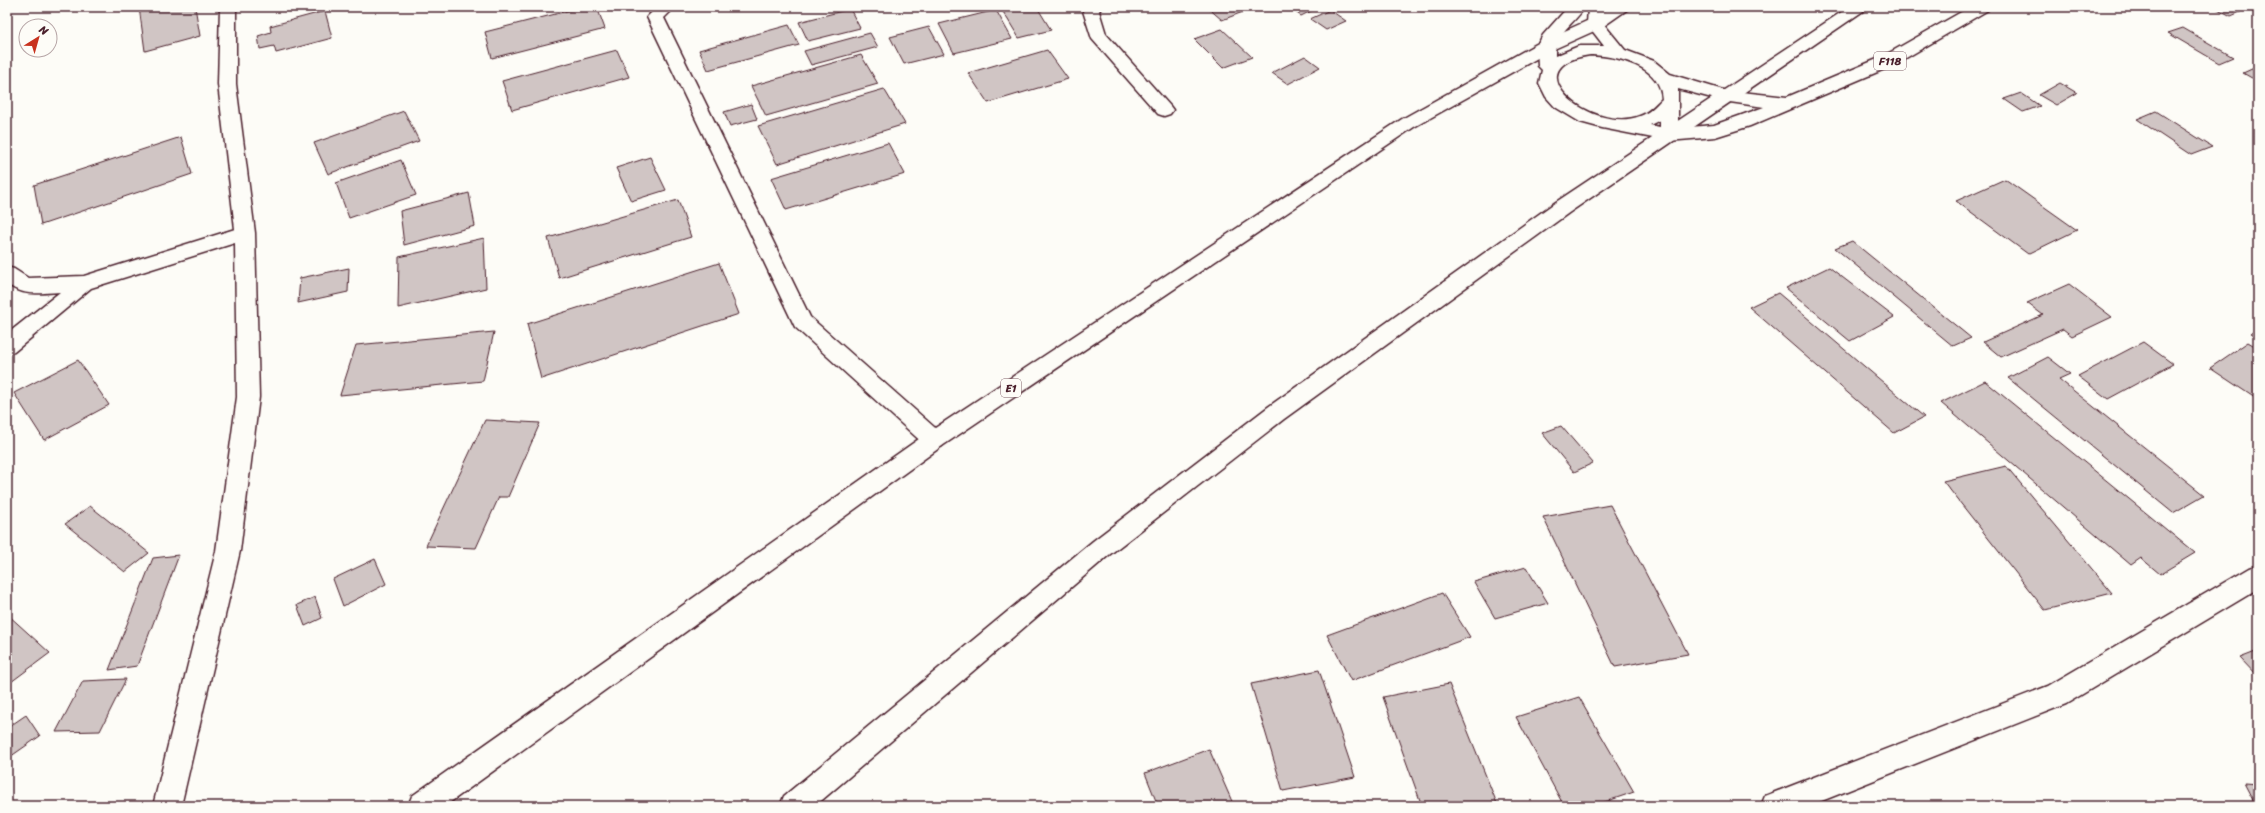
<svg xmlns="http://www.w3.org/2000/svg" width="2265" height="813" viewBox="0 0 2265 813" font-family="Sriracha,sans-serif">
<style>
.building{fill:#d0c5c4;stroke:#4a1f2b}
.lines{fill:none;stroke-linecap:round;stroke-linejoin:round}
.street-casing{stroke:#4a1f2b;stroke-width:3}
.primary-casing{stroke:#4a1f2b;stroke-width:3}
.highway-casing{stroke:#4a1f2b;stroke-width:3}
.street{fill:#fdfcf7;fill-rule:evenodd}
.primary{fill:#fdfcf7;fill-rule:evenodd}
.highway{fill:#fdfcf7;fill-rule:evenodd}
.labels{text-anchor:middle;stroke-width:4;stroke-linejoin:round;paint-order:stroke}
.shield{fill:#fdfcf7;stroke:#806168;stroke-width:1}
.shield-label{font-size:11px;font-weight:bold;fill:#4a1f2b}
</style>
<rect width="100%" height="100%" fill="#fdfcf7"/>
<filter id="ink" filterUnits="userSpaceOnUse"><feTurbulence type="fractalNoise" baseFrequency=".025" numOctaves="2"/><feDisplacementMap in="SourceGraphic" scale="8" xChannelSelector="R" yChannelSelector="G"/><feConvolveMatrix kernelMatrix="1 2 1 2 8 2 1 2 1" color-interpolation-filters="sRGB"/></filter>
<g filter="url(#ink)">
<!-- building -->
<g class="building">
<path d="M139 7H195L200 36 145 51Z"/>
<path d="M583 7H597L605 29 492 58 485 32Z"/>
<path d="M1013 7H1037L1051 30 1019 38 1002 10Z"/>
<path d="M1207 7H1256L1222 20Z"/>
<path d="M1288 7H1319L1301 16Z"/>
<path d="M2214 7H2252L2231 16Z"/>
<path d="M850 9 860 28 808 41 799 22Z"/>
<path d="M996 10 1012 39 954 53 939 24Z"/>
<path d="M1330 10 1346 21 1326 30 1310 19Z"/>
<path d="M325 11 332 38 276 53 274 46 260 49 258 36 271 32 270 26Z"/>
<path d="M789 25 799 45 708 70 699 50Z"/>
<path d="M929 27 944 54 904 64 890 37Z"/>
<path d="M2183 28 2233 57 2219 63 2168 33Z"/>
<path d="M1222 29 1252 57 1223 68 1194 39Z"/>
<path d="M870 33 878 47 811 65 804 51Z"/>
<path d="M617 50 629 77 512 110 502 81Z"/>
<path d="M1047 50 1068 79 988 103 968 73Z"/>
<path d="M861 55 878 84 766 116 751 86Z"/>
<path d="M1305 56 1320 67 1288 84 1272 73Z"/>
<path d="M2254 68 2258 70 2257 81 2243 73Z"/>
<path d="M2060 83 2077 93 2056 105 2039 95Z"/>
<path d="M884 89 905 124 777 164 758 126Z"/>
<path d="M2021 93 2040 106 2023 112 2004 99Z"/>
<path d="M751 104 757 119 730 126 724 112Z"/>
<path d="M404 111 419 141 328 174 314 143Z"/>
<path d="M2156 111 2212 147 2191 155 2137 119Z"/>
<path d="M181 137 192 174 41 225 34 185Z"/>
<path d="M888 143 905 174 786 210 771 178Z"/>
<path d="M650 157 666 190 631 201 616 168Z"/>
<path d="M401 160 416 195 349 218 336 183Z"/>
<path d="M2005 179 2077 230 2028 254 1956 201Z"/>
<path d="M469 193 475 226 404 245 400 211Z"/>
<path d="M678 200 691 237 559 278 548 238Z"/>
<path d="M484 238 486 288 398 308 399 257Z"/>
<path d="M1852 241 1971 338 1953 346 1835 248Z"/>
<path d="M719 263 739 314 541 379 527 324Z"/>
<path d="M1829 267 1894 317 1850 341 1786 288Z"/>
<path d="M349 268 348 292 298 303 300 278Z"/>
<path d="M2069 284 2112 317 2072 336 2063 329 2001 357 1983 342 2043 315 2027 303Z"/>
<path d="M1778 293 1924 417 1894 433 1749 307Z"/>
<path d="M2258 328V339L2250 334Z"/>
<path d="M494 332 483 381 340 395 356 345Z"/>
<path d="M2143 342 2173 364 2108 399 2078 376Z"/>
<path d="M2248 342 2258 348V400L2210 368Z"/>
<path d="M2048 357 2070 374 2059 379 2204 495 2173 513 2008 378Z"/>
<path d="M78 360 109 405 44 440 14 393Z"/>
<path d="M1985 381 2195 553 2160 574 2141 558 2131 565 1941 403Z"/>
<path d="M485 420 540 423 508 497H499L476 548 426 546Z"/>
<path d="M1561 426 1593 463 1574 472 1542 433Z"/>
<path d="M2006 466 2112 593 2045 610 1943 481Z"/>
<path d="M1610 505 1688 654 1615 667 1543 517Z"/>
<path d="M90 506 149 553 125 572 65 524Z"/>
<path d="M179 555 137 666 109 670 153 558Z"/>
<path d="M375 559 386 584 343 606 333 579Z"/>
<path d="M1526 567 1548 603 1495 618 1474 582Z"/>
<path d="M1442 593 1470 637 1351 681 1327 635Z"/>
<path d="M315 597 322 618 305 626 297 605Z"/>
<path d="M7 614 50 653 7 685Z"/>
<path d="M2258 651V677L2240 658Z"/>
<path d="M1319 670 1355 777 1283 791 1251 684Z"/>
<path d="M126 679 100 731 56 732 83 681Z"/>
<path d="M1449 684 1498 806H1422L1383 697Z"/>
<path d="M1579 697 1634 792 1593 806H1564L1516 717Z"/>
<path d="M26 715 40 736 7 759V728Z"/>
<path d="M1209 749 1234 806H1158L1145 773Z"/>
<path d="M2244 783 2258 784V806H2256Z"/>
<path d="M1359 801 1361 806H1339Z"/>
</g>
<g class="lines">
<!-- street casing -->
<g class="street-casing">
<g id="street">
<path d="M220 7H236V84L255 233 259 397 240 551 181 806H153L216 551 237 397 235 243 91 288 14 352 7 354V334L60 292C39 293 25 297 7 284V267L14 269 28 278 84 276 235 229 218 84Z"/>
<path d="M657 7H675L664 18 810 317 942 434 945 440 942 446 934 449 926 446 795 327 647 17Z"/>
<path d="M1086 7H1102L1099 11 1106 34 1170 106 1173 110 1170 114 1164 116 1158 114 1092 39 1083 11Z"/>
<path d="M2258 565V589L2066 704 1809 806H1761L1765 796 2048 686 2249 568Z"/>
</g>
</g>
<!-- primary casing -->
<g class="primary-casing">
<path id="primary" d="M1568 7H1585C1574 24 1554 34 1555 56L1579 46H1604L1587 24 1588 7H1604L1603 23 1625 50 1654 61 1670 74 1723 90 1787 97 1882 57 1970 7H1990L1988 10 1894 65 1750 126 1715 137 1668 141 1602 128 1580 122 1555 107 1546 97 1539 83 1542 70 1538 66 1537 46 1543 35ZM1590 55C1617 56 1661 65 1662 99 1655 106 1649 113 1640 116 1592 135 1511 67 1590 55ZM1678 89 1723 101 1764 107 1714 125 1678 128ZM1660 120V127L1650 125Z"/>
</g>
<!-- highway casing -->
<g class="highway-casing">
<g id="highway">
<path d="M1611 7H1631L1601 28 1552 50 1414 127 942 446 445 806H408L412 796 926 434 1402 119 1540 42 1589 20Z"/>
<path d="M1849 7H1869L1570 212 1284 419 1109 555 815 806H780L784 796 1093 541 1268 407 1556 202Z"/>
</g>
</g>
<!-- street -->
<use href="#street" class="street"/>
<!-- primary -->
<use href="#primary" class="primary"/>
<!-- highway -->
<use href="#highway" class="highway"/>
</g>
</g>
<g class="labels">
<!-- shield labels -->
<g class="shield">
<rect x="1874" y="52" width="32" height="18" rx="3"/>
<rect x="1001" y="379" width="20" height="18" rx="3"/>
</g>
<g class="shield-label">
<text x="1890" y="65">F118</text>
<text x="1011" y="392">E1</text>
</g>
</g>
<!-- margin -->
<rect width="2265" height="813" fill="none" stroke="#fdfcf7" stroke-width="24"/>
<rect x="12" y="12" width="2241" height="789" fill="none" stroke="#4a1f2b" stroke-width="1.5" filter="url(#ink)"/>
<!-- north arrow -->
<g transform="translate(38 38) rotate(37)"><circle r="19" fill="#fdfcf7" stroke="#b5a4a5"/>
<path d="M0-3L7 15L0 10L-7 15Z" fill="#c8321e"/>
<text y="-6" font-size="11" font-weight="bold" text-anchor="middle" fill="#4a1f2b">N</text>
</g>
</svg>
